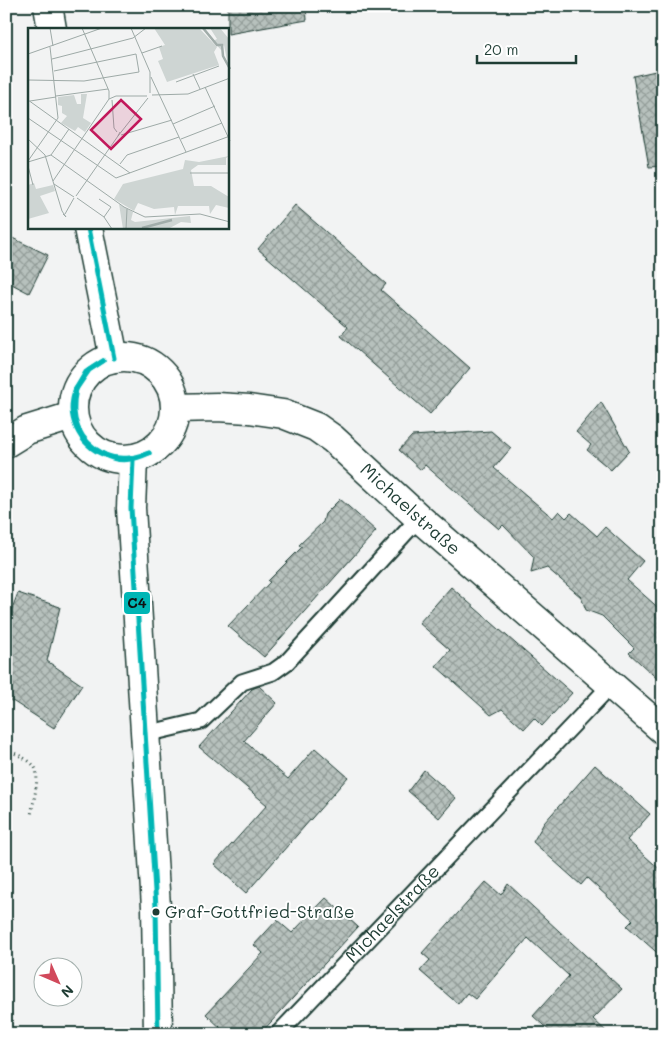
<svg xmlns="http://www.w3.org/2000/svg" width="669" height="1040" viewBox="0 0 669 1040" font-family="Mali,sans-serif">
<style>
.building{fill:url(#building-cross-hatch);stroke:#1f3d34}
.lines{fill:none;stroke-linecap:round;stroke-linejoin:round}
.service-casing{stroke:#1f3d34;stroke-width:19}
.minor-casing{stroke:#1f3d34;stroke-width:31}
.tertiary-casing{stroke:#1f3d34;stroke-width:31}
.path{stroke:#1f3d34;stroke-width:3;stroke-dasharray:1 4;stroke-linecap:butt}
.service{stroke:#fff;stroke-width:15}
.minor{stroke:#fff;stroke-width:28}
.tertiary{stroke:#fff;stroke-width:28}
.bus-1-casing{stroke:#fff;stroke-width:9}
.bus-1{stroke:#00b6b5;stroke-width:5}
.bus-dot{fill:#1f3d34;stroke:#fff;stroke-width:2}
.labels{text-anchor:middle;stroke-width:4;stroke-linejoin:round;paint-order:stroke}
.bus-label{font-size:17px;fill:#1f3d34;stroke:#fff;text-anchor:start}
.street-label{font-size:18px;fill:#1f3d34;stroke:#fff}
.inset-river{fill:none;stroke:#a1adaa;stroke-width:2.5}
.inset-road{fill:none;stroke:#9eaaa7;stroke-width:1}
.view{fill:#c2185b;fill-opacity:0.15;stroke:#c2185b;stroke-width:2.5}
.inset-edge{fill:none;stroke:#1f3d34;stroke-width:2.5}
.line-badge{stroke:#fff;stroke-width:2}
.pale-badge-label{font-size:14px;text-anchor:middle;font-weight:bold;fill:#111}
</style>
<defs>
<pattern id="building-cross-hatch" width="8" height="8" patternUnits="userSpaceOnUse" patternTransform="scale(1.25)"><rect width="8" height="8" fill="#b7c1bd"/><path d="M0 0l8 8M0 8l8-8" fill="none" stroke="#949e9a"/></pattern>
</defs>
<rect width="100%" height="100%" fill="#f2f3f3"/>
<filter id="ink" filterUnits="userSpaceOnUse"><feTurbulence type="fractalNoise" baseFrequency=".02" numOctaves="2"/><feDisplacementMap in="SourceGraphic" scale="10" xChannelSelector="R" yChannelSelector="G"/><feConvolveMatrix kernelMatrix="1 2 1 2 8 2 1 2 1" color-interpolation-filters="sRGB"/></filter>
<g filter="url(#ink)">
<!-- building -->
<g class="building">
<path d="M228 6H306L307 20 228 34Z"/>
<path d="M660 70 663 87V166L649 167 633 76Z"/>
<path d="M295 205 386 284 381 290 470 368 430 414 341 336 348 327 258 249Z"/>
<path d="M6 235 48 255 29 293 6 281Z"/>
<path d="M601 402 629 451 611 470 587 450 591 445 576 432Z"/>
<path d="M491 431 511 448 494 468 553 518 559 511 566 518 571 513 597 536 605 527 643 561 627 580 663 612V684L629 653 634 648 602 616 586 610 581 597 547 568 531 573 534 557 503 525 499 529 425 465 421 470 399 450 412 436Z"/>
<path d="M340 499 376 531 264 657 228 626 270 582 268 581 302 547 299 545 323 522 325 514Z"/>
<path d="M451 587 572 693 542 726 534 718 524 729 502 709 491 715 436 666 450 650 419 623Z"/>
<path d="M18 593 60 607 47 661 82 685 54 728 14 702 6 699V624Z"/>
<path d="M259 686 277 703 244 741 288 779 315 748 348 777 246 893 214 864 267 805 199 747 252 689Z"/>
<path d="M595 765 650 814 627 840 663 872V958L627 926 633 920 587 878 581 885 533 842 544 823Z"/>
<path d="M424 770 456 798 439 818 408 791Z"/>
<path d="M486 882 501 895 508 884 622 989 593 1019 609 1034H553L533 1016 569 976 528 938 475 999 467 993 458 1004 420 971 430 960 422 953Z"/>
<path d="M326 898 358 927 260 1034H227L206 1014 263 953 254 945 277 920 292 933Z"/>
</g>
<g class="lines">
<!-- service casing -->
<g class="service-casing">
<g id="service">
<path d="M146 734 201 721 242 682 273 672 287 662 419 518"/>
<path id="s1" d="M278 1034 611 685"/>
</g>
</g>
<!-- minor casing -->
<g class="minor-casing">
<g id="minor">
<path id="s2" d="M176 408 217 407 249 409 283 414 316 427 333 439 419 518 663 730"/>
<path d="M6 443 27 430 72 416"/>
</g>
</g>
<!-- tertiary casing -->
<g class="tertiary-casing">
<g id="tertiary">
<path d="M48 6 52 29"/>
<path d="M88 228 114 358"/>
<circle cx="124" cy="408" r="51"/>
<path d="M133 460 131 508 156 907 158 1034"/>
</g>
</g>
<!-- path -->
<path class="path" d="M6 749C15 754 33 760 36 770 39 780 33 804 31 815"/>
<!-- service -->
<use href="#service" class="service"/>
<!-- minor -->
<use href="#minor" class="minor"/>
<!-- tertiary -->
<use href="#tertiary" class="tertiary"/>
<!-- bus-1 casing -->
<g class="bus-1-casing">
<g id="bus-1">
<path d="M88 228 114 358"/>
<path d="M76 389C69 419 78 441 105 455"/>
<path d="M76 389C65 416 79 445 105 455"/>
<path d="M76 389 86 372 103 361"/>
<path d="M76 389 89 370 103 361"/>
<path d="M105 455C120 461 134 458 149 453"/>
<path d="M105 455C120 463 134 460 149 453"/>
<path d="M133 460 131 508 156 907 158 1034"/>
</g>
</g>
<!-- bus-1 -->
<use href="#bus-1" class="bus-1"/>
</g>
</g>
<!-- markers -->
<circle class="bus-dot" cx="156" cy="912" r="4.5"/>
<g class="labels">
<!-- bus labels -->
<g class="bus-label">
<text x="165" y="918">Graf-Gottfried-Straße</text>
</g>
<!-- street labels -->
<g class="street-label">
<text dy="6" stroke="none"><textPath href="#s2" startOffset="268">Michaelstraße</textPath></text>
<text dy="6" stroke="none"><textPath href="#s1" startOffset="166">Michaelstraße</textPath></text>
</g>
</g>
<!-- overview -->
<g transform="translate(28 28)">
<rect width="201" height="201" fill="#f2f3f3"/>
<path d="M182 0H192L201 11V42L196 17 193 22 185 13 189 11ZM201 128 198 130V137H170L163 142 166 158H183L201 169V180L188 177 182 186 181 178H150L147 187 146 179 126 181 110 175 106 183 86 171 95 156 155 141 157 132 171 134ZM91 176 105 184 103 192 107 194 162 188 163 195 153 194 140 201H95Z" fill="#ced5d3"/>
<path d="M126 0H171L189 19 186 24 191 37 139 54 130 33 135 31 131 19 137 17Z" fill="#ced5d3"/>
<path d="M53 66H59L55 90 63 95 57 104 50 99 47 103 33 95 39 88 34 85V78L30 77V69L46 67 49 76H53ZM6 155 8 161 25 157 27 163 12 168 21 185 0 191V157Z" fill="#ced5d3"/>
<path class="inset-river" d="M175 0 189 17H194L195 28 202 41M114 200 144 192"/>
<path class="inset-road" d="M22 0 25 18M54 0 81 63M103 0 122 44V65M114 25 134 18M0 26 74 0M24 31 105 10 118 0M165 46 172 61M123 49 158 124M0 52 56 53 111 44 108 26 26 43M148 54 191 38M177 59 202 113M81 63V71L88 68M124 67 160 66 202 50M28 68 80 61M88 68H119M0 72 102 145M84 72 86 100 89 104M2 73 28 69M0 90 88 150 202 108M145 96 187 78M92 104 90 108 120 70M93 107 144 92M0 111 17 127 34 183 38 189 35 186M153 111 194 95M23 127 96 179 117 189 172 186 202 194M0 133 30 90 22 19M0 134 23 127 41 101M92 136 99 127 151 109M0 138 5 157M162 145H202M25 153 81 71M26 156 46 169M48 168 90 108M49 170 76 189 84 201M71 171 83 179 76 189M37 186 46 170M98 201 99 181"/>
<path class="view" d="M93 72 113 91 83 121 63 102Z"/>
<rect width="201" height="201" class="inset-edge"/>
</g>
<rect class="line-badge" x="123" y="591" width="28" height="24" rx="5" fill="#00b6b5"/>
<g class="pale-badge-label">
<text x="137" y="608">C4</text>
</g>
<!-- margin -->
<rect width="669" height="1040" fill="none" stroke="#fff" stroke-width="25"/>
<rect x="12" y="12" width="644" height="1015" fill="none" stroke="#1f3d34" stroke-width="2" filter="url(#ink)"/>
<!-- north arrow -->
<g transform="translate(58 982) rotate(135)"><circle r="24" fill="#ffffff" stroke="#a5b1ae"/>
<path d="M0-4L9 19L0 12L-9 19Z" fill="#d1495b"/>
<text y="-8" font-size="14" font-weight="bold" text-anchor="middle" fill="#1f3d34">N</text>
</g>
<!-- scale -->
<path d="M477 55v8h99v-8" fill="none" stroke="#1f3d34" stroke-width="2.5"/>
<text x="484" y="55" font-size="15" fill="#1f3d34" stroke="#ffffff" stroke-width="4" paint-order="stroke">20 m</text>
</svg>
